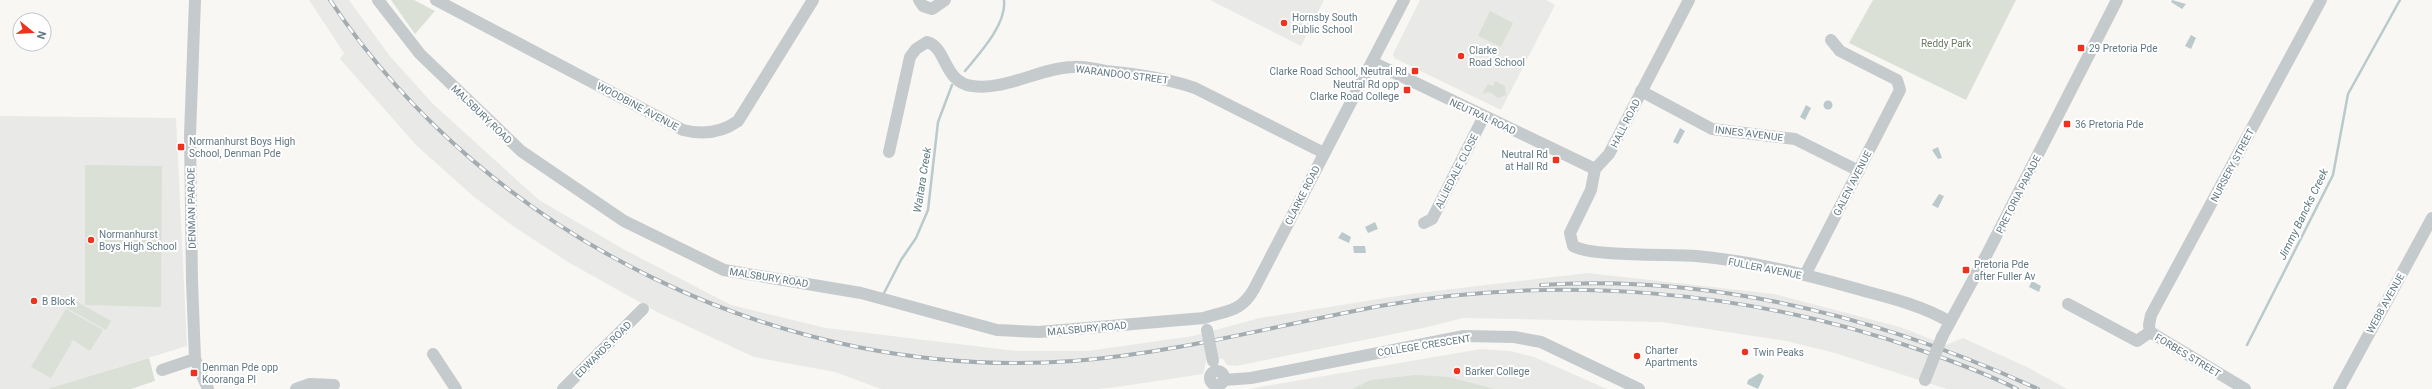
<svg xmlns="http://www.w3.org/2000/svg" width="2432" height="389" viewBox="0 0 2432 389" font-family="Roboto,sans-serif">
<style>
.built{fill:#e9e9e8}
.green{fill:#dae0d5}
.water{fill:#bacacc}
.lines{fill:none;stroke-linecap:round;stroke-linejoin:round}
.stream{stroke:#bacacc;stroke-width:2.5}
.minor{stroke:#c5cacd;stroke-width:12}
.rail-casing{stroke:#a3acb0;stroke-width:4}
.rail{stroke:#fff;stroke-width:2.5;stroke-dasharray:8;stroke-linecap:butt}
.minor-bridge{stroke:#c5cacd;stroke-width:12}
.poi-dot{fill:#ef311d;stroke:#fff;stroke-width:1.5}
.labels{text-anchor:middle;stroke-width:4;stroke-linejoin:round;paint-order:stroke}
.poi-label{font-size:10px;fill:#617882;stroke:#fff;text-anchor:start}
.park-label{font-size:10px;fill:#687960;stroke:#fff}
.street-label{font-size:10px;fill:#617882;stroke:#fff}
.water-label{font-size:11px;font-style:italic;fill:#5b787c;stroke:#fff}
</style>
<rect width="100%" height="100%" fill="#f8f7f4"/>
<!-- built -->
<g class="built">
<path d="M309 0H349L389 55 432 103 539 200 625 250 731 305 826 328 1016 351H1088L1193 336 1260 318 1410 294 1588 273 1774 294 1900 327 1946 345 1963 338 2029 368 2067 389H1947L1835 353 1786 341 1661 322 1463 318 1423 328 1236 366 1227 365 1223 359 1207 358 1203 374 1117 387 1097 389H881L835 372 754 357 657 312 568 262 513 226 473 196 417 146 340 59 344 53Z"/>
<path d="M1210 0H1324L1301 46Z"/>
<path d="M1420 0H1546L1555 5 1501 110 1394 58 1393 54Z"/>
<path d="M0 116 176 118 187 346 47 389H0Z"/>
<path d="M1481 349 1510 351 1534 357 1607 389H1248Z"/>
</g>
<!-- green -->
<g class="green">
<path d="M391 0H414L435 11 415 34Z"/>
<path d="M1873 0H2016L1966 100 1849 43Z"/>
<path d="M1490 11 1513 23 1501 47 1478 36Z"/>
<path d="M1495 81 1505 86 1506 95 1498 98 1490 92 1482 94 1488 84 1493 86Z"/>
<path d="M85 165 162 166 161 307 85 305Z"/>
<path d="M72 299 111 321 106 330 67 308Z"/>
<path d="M66 309 103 330 90 351 73 340 51 378 31 367Z"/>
<path d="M149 358 155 381 131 389H47Z"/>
<path d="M1416 375 1449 377 1494 389H1352L1371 380Z"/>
</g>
<!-- water -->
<g class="water">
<path d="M2172 0 2186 4 2182 9 2171 2Z"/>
<path d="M2191 35 2196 38 2191 49 2185 46Z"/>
<circle cx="1828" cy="105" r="4.5"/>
<path d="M1806 105 1811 108 1805 120 1800 117Z"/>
<path d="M1680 128 1685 131 1678 144 1673 142Z"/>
<path d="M1938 147 1942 158 1938 159 1932 150Z"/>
<path d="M1939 194 1944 196 1938 208 1932 205Z"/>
<path d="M1375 222 1378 229 1368 233 1365 227Z"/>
<path d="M1342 232 1351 237 1349 243 1338 238Z"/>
<path d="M1353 246H1365L1366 253H1354Z"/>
<path d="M2032 281 2041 286 2039 292 2029 287Z"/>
<path d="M1760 373 1764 376 1758 389 1747 384 1748 380Z"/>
</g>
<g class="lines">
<!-- stream -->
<g class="stream">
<path d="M965 71C979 54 1007 24 1004 0"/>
<path d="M884 293 901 260 916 238 928 210 938 122 952 85"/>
<path d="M2247 345 2333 175 2348 94 2400 0"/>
</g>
<!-- minor -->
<g class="minor">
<path d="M195 0 190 135 192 281 195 359 208 389"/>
<path d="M378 0 420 54 521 151 624 221 724 270 861 293 997 330 1039 332 1204 318C1228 310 1241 312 1254 289L1404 0"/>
<path d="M436 0 683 130C703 135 721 133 738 121L813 0"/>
<path d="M919 0 923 6 932 9 945 0"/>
<path d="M1689 0 1609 154 1595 169 1591 190 1570 233 1573 246C1592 257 1670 254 1696 256 1754 261 1812 276 1868 292 1895 299 1925 307 1950 322"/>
<path d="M1372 62 1595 169"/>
<path d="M1641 91 1712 129 1795 139 1859 171"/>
<path d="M889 152 910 57 916 49 927 42C947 47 943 82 972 86 1006 91 1039 68 1073 67 1084 66 1095 69 1106 71 1137 74 1166 78 1195 88L1324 153"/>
<path d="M1424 223 1432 219 1484 116"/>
<path d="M1805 275 1900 90 1897 80 1840 51 1831 40"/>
<path d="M2068 304 2137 341 2150 332"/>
<path d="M2150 332 2149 325 2151 315 2321 0"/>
<path d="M2150 332 2245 389"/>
<path d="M1942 337 1987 254 2117 0"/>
<path d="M433 354 456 389"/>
<path d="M162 370 195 359"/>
<circle cx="1217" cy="378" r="7"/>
<path d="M1224 380 1251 378 1464 336 1514 337 1541 342 1639 389"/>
<path d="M296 389 310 384 334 385"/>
<path d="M563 389 643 309"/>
<path d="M2339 389 2432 218"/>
</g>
<!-- rail casing -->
<g class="rail-casing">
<g id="rail">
<path d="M330 0C489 240 787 382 1073 361 1177 353 1278 325 1380 306 1561 274 1750 290 1923 351 1955 362 1987 374 2017 389"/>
<path d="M1541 285C1713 274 1883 318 2038 389"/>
</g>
</g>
<!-- rail -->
<use href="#rail" class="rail"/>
<!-- minor-bridge -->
<g class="minor-bridge">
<path d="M1207 330 1213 361"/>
<path d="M1925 380 1942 337"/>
</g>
</g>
<!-- markers -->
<g class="poi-dot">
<circle cx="1284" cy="23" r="4"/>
<rect x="2077" y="44" width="8" height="8" rx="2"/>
<circle cx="1461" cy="56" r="4"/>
<rect x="1411" y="67" width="8" height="8" rx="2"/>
<rect x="1403" y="86" width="8" height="8" rx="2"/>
<rect x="2063" y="120" width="8" height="8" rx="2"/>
<rect x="177" y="143" width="8" height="8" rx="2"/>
<rect x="1552" y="156" width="8" height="8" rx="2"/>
<circle cx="91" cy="240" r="4"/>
<rect x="1962" y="266" width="8" height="8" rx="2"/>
<circle cx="34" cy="301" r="4"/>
<circle cx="1745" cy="352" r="4"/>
<circle cx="1637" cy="356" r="4"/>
<circle cx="1457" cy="371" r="4"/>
<rect x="190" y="369" width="8" height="8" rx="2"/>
</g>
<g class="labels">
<!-- poi labels -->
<g class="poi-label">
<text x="1292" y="21">Hornsby South<tspan x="1292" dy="12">Public School</tspan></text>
<text x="2089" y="52">29 Pretoria Pde</text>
<text x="1469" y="54">Clarke<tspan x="1469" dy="12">Road School</tspan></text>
<text x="1407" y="75" text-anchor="end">Clarke Road School, Neutral Rd</text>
<text x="1399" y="88" text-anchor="end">Neutral Rd opp<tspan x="1399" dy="12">Clarke Road College</tspan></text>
<text x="2075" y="128">36 Pretoria Pde</text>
<text x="189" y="145">Normanhurst Boys High<tspan x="189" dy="12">School, Denman Pde</tspan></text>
<text x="1548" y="158" text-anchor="end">Neutral Rd<tspan x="1548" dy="12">at Hall Rd</tspan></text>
<text x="99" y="238">Normanhurst<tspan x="99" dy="12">Boys High School</tspan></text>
<text x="1974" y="268">Pretoria Pde<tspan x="1974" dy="12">after Fuller Av</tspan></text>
<text x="42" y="305">B Block</text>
<text x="1645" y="354">Charter<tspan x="1645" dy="12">Apartments</tspan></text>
<text x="1753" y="356">Twin Peaks</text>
<text x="202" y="371">Denman Pde opp<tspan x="202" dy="12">Kooranga Pl</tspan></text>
<text x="1465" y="375">Barker College</text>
</g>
<!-- park labels -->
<g class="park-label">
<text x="1946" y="47">Reddy Park</text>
</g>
<!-- street labels -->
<g class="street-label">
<text transform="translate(1122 74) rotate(7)" y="4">WARANDOO STREET</text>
<text transform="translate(638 106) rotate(28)" y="4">WOODBINE AVENUE</text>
<text transform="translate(482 114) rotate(44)" y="4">MALSBURY ROAD</text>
<text transform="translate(1483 116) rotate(25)" y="4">NEUTRAL ROAD</text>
<text transform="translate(1625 123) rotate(-63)" y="4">HALL ROAD</text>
<text transform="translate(1749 133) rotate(7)" y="4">INNES AVENUE</text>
<text transform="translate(2232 165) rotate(-62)" y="4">NURSERY STREET</text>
<text transform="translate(1456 171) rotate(-63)" y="4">ALLIEDALE CLOSE</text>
<text transform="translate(1852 183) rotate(-63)" y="4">GALEN AVENUE</text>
<text transform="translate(2018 194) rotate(-63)" y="4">PRETORIA PARADE</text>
<text transform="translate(1302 195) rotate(-63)" y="4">CLARKE ROAD</text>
<text transform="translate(191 208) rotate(-91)" y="4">DENMAN PARADE</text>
<text transform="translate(1765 268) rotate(11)" y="4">FULLER AVENUE</text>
<text transform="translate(769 277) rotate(9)" y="4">MALSBURY ROAD</text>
<text transform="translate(2385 303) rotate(-61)" y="4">WEBB AVENUE</text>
<text transform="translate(1087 328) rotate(-5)" y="4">MALSBURY ROAD</text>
<text transform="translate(1424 345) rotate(-9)" y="4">COLLEGE CRESCENT</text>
<text transform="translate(603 349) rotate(-45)" y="4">EDWARDS ROAD</text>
<text transform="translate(2188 355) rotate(31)" y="4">FORBES STREET</text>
</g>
<!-- water labels -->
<g class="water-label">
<text transform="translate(922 180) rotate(-81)" y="4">Waitara Creek</text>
<text transform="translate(2303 214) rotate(-64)" y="4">Jimmy Bancks Creek</text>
</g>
</g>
<!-- north arrow -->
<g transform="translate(32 32) rotate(108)"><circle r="19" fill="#ffffff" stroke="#c0c9cd"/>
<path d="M0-3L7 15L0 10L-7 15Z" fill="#ef311d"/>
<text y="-6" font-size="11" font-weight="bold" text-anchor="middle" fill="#617882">N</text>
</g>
</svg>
